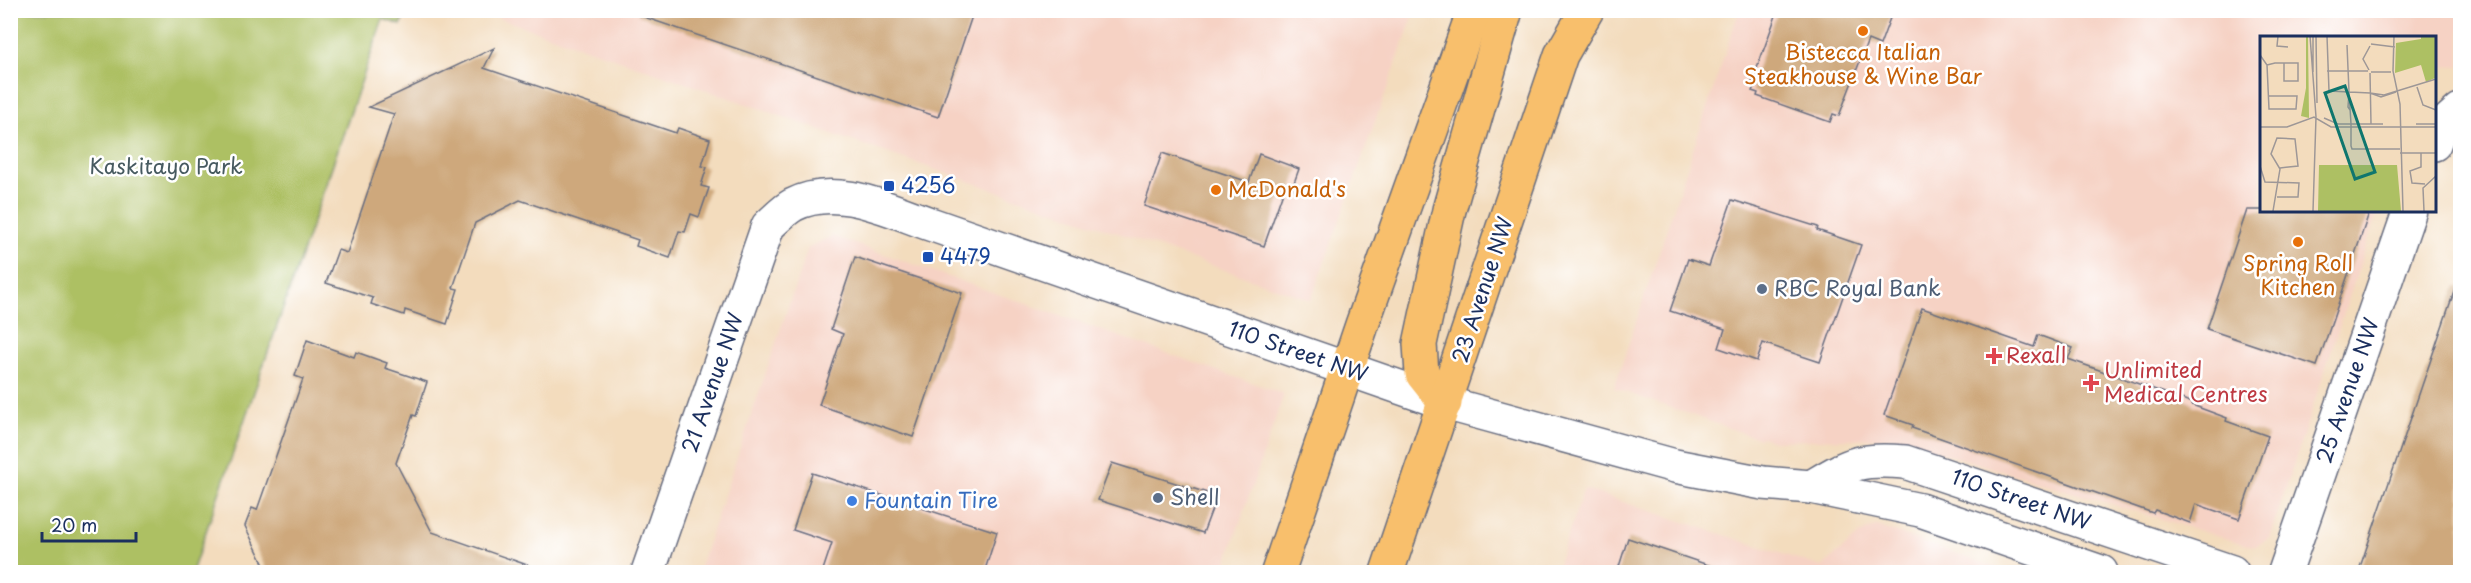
<svg xmlns="http://www.w3.org/2000/svg" width="2471" height="583" viewBox="0 0 2471 583" font-family="'Playpen Sans',sans-serif">
<style>
.built{fill:#f6d2c4}
.green{fill:#adc063;stroke:#647860;stroke-width:1.5}
.building{fill:#cea87c}
.lines{fill:none;stroke-linecap:round;stroke-linejoin:round}
.minor-casing{stroke:#676c7f;stroke-width:36}
.major-casing{stroke:#676c7f;stroke-width:36}
.minor{stroke:#fff;stroke-width:33}
.major{stroke:#f8bf6c;stroke-width:33}
.food-dot{fill:#e8710a;stroke:#fff;stroke-width:2}
.transit-dot{fill:#1a4fb4;stroke:#fff;stroke-width:2}
.service-dot{fill:#5c6f8a;stroke:#fff;stroke-width:2}
.health-dot{fill:#e0444e;stroke:#fff;stroke-width:2}
.shop-dot{fill:#3f7fe0;stroke:#fff;stroke-width:2}
.labels{text-anchor:middle;stroke-width:5;stroke-linejoin:round;paint-order:stroke}
.food-label{font-size:21px;fill:#c56008;stroke:#fff}
.park-label{font-size:21px;fill:#475a60;stroke:#fff}
.transit-label{font-size:21px;fill:#164399;stroke:#fff;text-anchor:start}
.service-label{font-size:21px;fill:#4e5e75;stroke:#fff;text-anchor:start}
.street-label{font-size:21px;fill:#1b2f5e;stroke:#fff}
.health-label{font-size:21px;fill:#be3a42;stroke:#fff;text-anchor:start}
.shop-label{font-size:21px;fill:#366cbe;stroke:#fff;text-anchor:start}
.inset-road{fill:none;stroke:#9d9797;stroke-width:1.5}
.view{fill:#0f766e;fill-opacity:0.15;stroke:#0f766e;stroke-width:3}
.inset-edge{fill:none;stroke:#1b2f5e;stroke-width:3}
</style>
<rect width="100%" height="100%" fill="#fff"/>
<filter id="ink" filterUnits="userSpaceOnUse"><feTurbulence type="fractalNoise" baseFrequency=".0167" numOctaves="2"/><feDisplacementMap in="SourceGraphic" scale="12" xChannelSelector="R" yChannelSelector="G"/><feConvolveMatrix kernelMatrix="1 2 1 2 8 2 1 2 1" color-interpolation-filters="sRGB"/></filter>
<filter id="wash" filterUnits="userSpaceOnUse"><feTurbulence type="fractalNoise" baseFrequency=".008" numOctaves="4" result="noise"/><feDisplacementMap in="SourceGraphic" scale="24" xChannelSelector="R" yChannelSelector="G"/><feGaussianBlur stdDeviation="1.35" result="paint"/><feColorMatrix in="noise" values="0 0 0 0 0 0 0 0 0 0 0 0 0 0 0 0 0 1.4 0 .05"/><feComposite in="paint" operator="in"/></filter>
<g filter="url(#wash)">
<rect width="100%" height="100%" fill="#f3dcbd"/>
<!-- built -->
<g class="built">
<path d="M478 11H1415L1311 300Z"/>
<path d="M1739 11H2460V67L2434 66V38H2261V210H2378L2269 539 2256 546 2247 545 1893 438 1774 441 1762 437 1760 439 1614 388Z"/>
<path d="M832 236 1284 394 1223 572H698L808 248Z"/>
<path d="M1584 489 1822 567 1861 533 1877 526 2009 572H1555Z"/>
</g>
<!-- green -->
<path class="green" d="M10 11H406L401 25 383 19 192 572H11Z"/>
<g id="blocks">
<!-- building -->
<g class="building">
<path d="M638 10H974L938 117 638 15Z"/>
<path d="M1778 10H1893L1880 45 1868 40 1839 116 1833 114 1830 122 1757 96 1758 93 1752 91 1754 87 1751 85Z"/>
<path d="M494 48 484 68 676 133 678 128 710 139 702 166 707 167 701 186 709 188 699 217 691 214 685 232 679 231 670 258 636 246 638 240 520 200 475 223 453 288 458 289 447 324 405 310 404 315 371 304 373 298 326 283 338 250 347 253 394 114 369 107Z"/>
<path d="M1162 153 1249 182 1259 154 1299 169 1291 191 1284 189 1264 246 1144 206Z"/>
<path d="M1732 200 1818 227 1817 230 1861 245 1820 362 1763 343 1757 361 1719 348 1725 329 1670 311 1688 259 1709 266Z"/>
<path d="M2247 210H2370L2317 366 2207 329Z"/>
<path d="M855 257 962 293 913 437 819 405 843 334 831 329Z"/>
<path d="M2456 286H2460V573H2358Z"/>
<path d="M1922 308 2034 347 2038 335 2073 348 2068 359 2193 403 2192 405 2227 418 2226 421 2268 436 2239 519 2196 504 2190 523 2155 510 2153 513 1912 428 1913 425 1884 415Z"/>
<path d="M307 340 354 357 356 352 387 363 385 368 427 382 416 416 413 415 396 463 432 532 536 568 535 573H268L245 526 252 508 257 510 303 379 295 376Z"/>
<path d="M1112 463 1217 496 1203 533 1098 500Z"/>
<path d="M812 473 997 532 984 573H822L832 543 793 530Z"/>
<path d="M1628 538 1717 568 1716 573H1617Z"/>
</g>
</g>
</g>
<g filter="url(#ink)">
<use href="#blocks" fill-opacity="0" stroke="#676c7f" stroke-width="1.5"/>
<g class="lines">
<!-- minor casing -->
<g class="minor-casing">
<g id="minor">
<path d="M2434 144 2440 128 2460 110"/>
<path d="M1811 487C1850 464 1858 458 1905 462L2232 572"/>
<path d="M648 572 768 226C776 219 784 210 793 205 837 182 891 211 933 225L1445 403 1675 466 1763 483 1811 487 1920 510 2101 572"/>
<path d="M2285 572 2410 210"/>
</g>
</g>
<!-- major casing -->
<g class="major-casing">
<g id="major">
<path d="M1445 403 1422 374 1420 344 1449 210 1506 10"/>
<path d="M1278 572 1362 325 1474 10"/>
<path d="M1387 572 1561 55 1587 10"/>
</g>
</g>
<!-- minor -->
<use href="#minor" class="minor"/>
<!-- major -->
<use href="#major" class="major"/>
</g>
</g>
<!-- markers -->
<g class="food-dot">
<circle cx="1863" cy="31" r="6"/>
<circle cx="1216" cy="190" r="6"/>
<circle cx="2298" cy="242" r="6"/>
</g>
<g class="transit-dot">
<rect x="883" y="180" width="12" height="12" rx="3"/>
<rect x="922" y="251" width="12" height="12" rx="3"/>
</g>
<g class="service-dot">
<circle cx="1762" cy="289" r="6"/>
<circle cx="1158" cy="498" r="6"/>
</g>
<g class="health-dot">
<path d="M1991 347h6v6h6v6h-6v6h-6v-6h-6v-6h6z"/>
<path d="M2088 374h6v6h6v6h-6v6h-6v-6h-6v-6h6z"/>
</g>
<circle class="shop-dot" cx="852" cy="501" r="6"/>
<g class="labels">
<!-- food labels -->
<g class="food-label">
<text x="1863" y="60">Bistecca Italian<tspan x="1863" dy="24">Steakhouse &amp; Wine Bar</tspan></text>
<text x="1228" y="197" text-anchor="start">McDonald's</text>
<text x="2298" y="271">Spring Roll<tspan x="2298" dy="24">Kitchen</tspan></text>
</g>
<!-- park labels -->
<g class="park-label">
<text x="166" y="174">Kaskitayo Park</text>
</g>
<!-- transit labels -->
<g class="transit-label">
<text x="901" y="193">4256</text>
<text x="940" y="264">4479</text>
</g>
<!-- service labels -->
<g class="service-label">
<text x="1774" y="296">RBC Royal Bank</text>
<text x="1170" y="505">Shell</text>
</g>
<!-- street labels -->
<g class="street-label">
<text transform="translate(1483 290) rotate(-72)" y="7">23 Avenue NW</text>
<text transform="translate(1298 352) rotate(19)" y="7">110 Street NW</text>
<text transform="translate(713 383) rotate(-71)" y="7">21 Avenue NW</text>
<text transform="translate(2348 391) rotate(-71)" y="7">25 Avenue NW</text>
<text transform="translate(2021 500) rotate(19)" y="7">110 Street NW</text>
</g>
<!-- health labels -->
<g class="health-label">
<text x="2006" y="363">Rexall</text>
<text x="2104" y="378">Unlimited<tspan x="2104" dy="24">Medical Centres</tspan></text>
</g>
<!-- shop labels -->
<g class="shop-label">
<text x="864" y="508">Fountain Tire</text>
</g>
</g>
<!-- overview -->
<g transform="translate(2260 36)">
<rect width="176" height="176" fill="#f3dcbd"/>
<path d="M46 0H48L49 82 41 80 46 52ZM161 0H175V42L166 46 161 29 135 37 136 7 161 3ZM59 129H137L141 175H58Z" fill="#adc063"/>
<path class="inset-road" d="M18 0 17 10 28 11M50 0 56 81 53 175M53 0V36M56 0 57 67M67 0 69 55 110 57M134 0 133 35 140 68 143 175M111 8 135 11M87 9 89 56M0 19 7 29 9 73H36L37 60H9M7 29 15 27H38V45H24V27M109 34 103 23 110 10M67 35H108M111 36H131M110 37 111 88M157 51 163 69 176 74M136 56 121 61 110 57 124 59 176 43M90 74 88 71 89 56 91 88V110L92 113H140M64 82 78 88H123M156 88H176M0 91H27L54 81 71 91H176M140 117H176M161 117V131L150 135 152 147 165 148M0 130 5 146 39 147 38 161H17M13 175 20 133 11 118 17 102 35 103 38 130 20 132M164 175 163 152 176 140"/>
<path class="view" d="M85 50 115 136 95 143 65 57Z"/>
<rect width="176" height="176" class="inset-edge"/>
</g>
<!-- margin -->
<rect width="2471" height="583" fill="none" stroke="#fff" stroke-width="36"/>
<!-- scale -->
<path d="M42 532v9h94v-9" fill="none" stroke="#1b2f5e" stroke-width="3"/>
<text x="51" y="532" font-size="18" fill="#1b2f5e" stroke="#ffffff" stroke-width="4.5" paint-order="stroke">20 m</text>
</svg>
